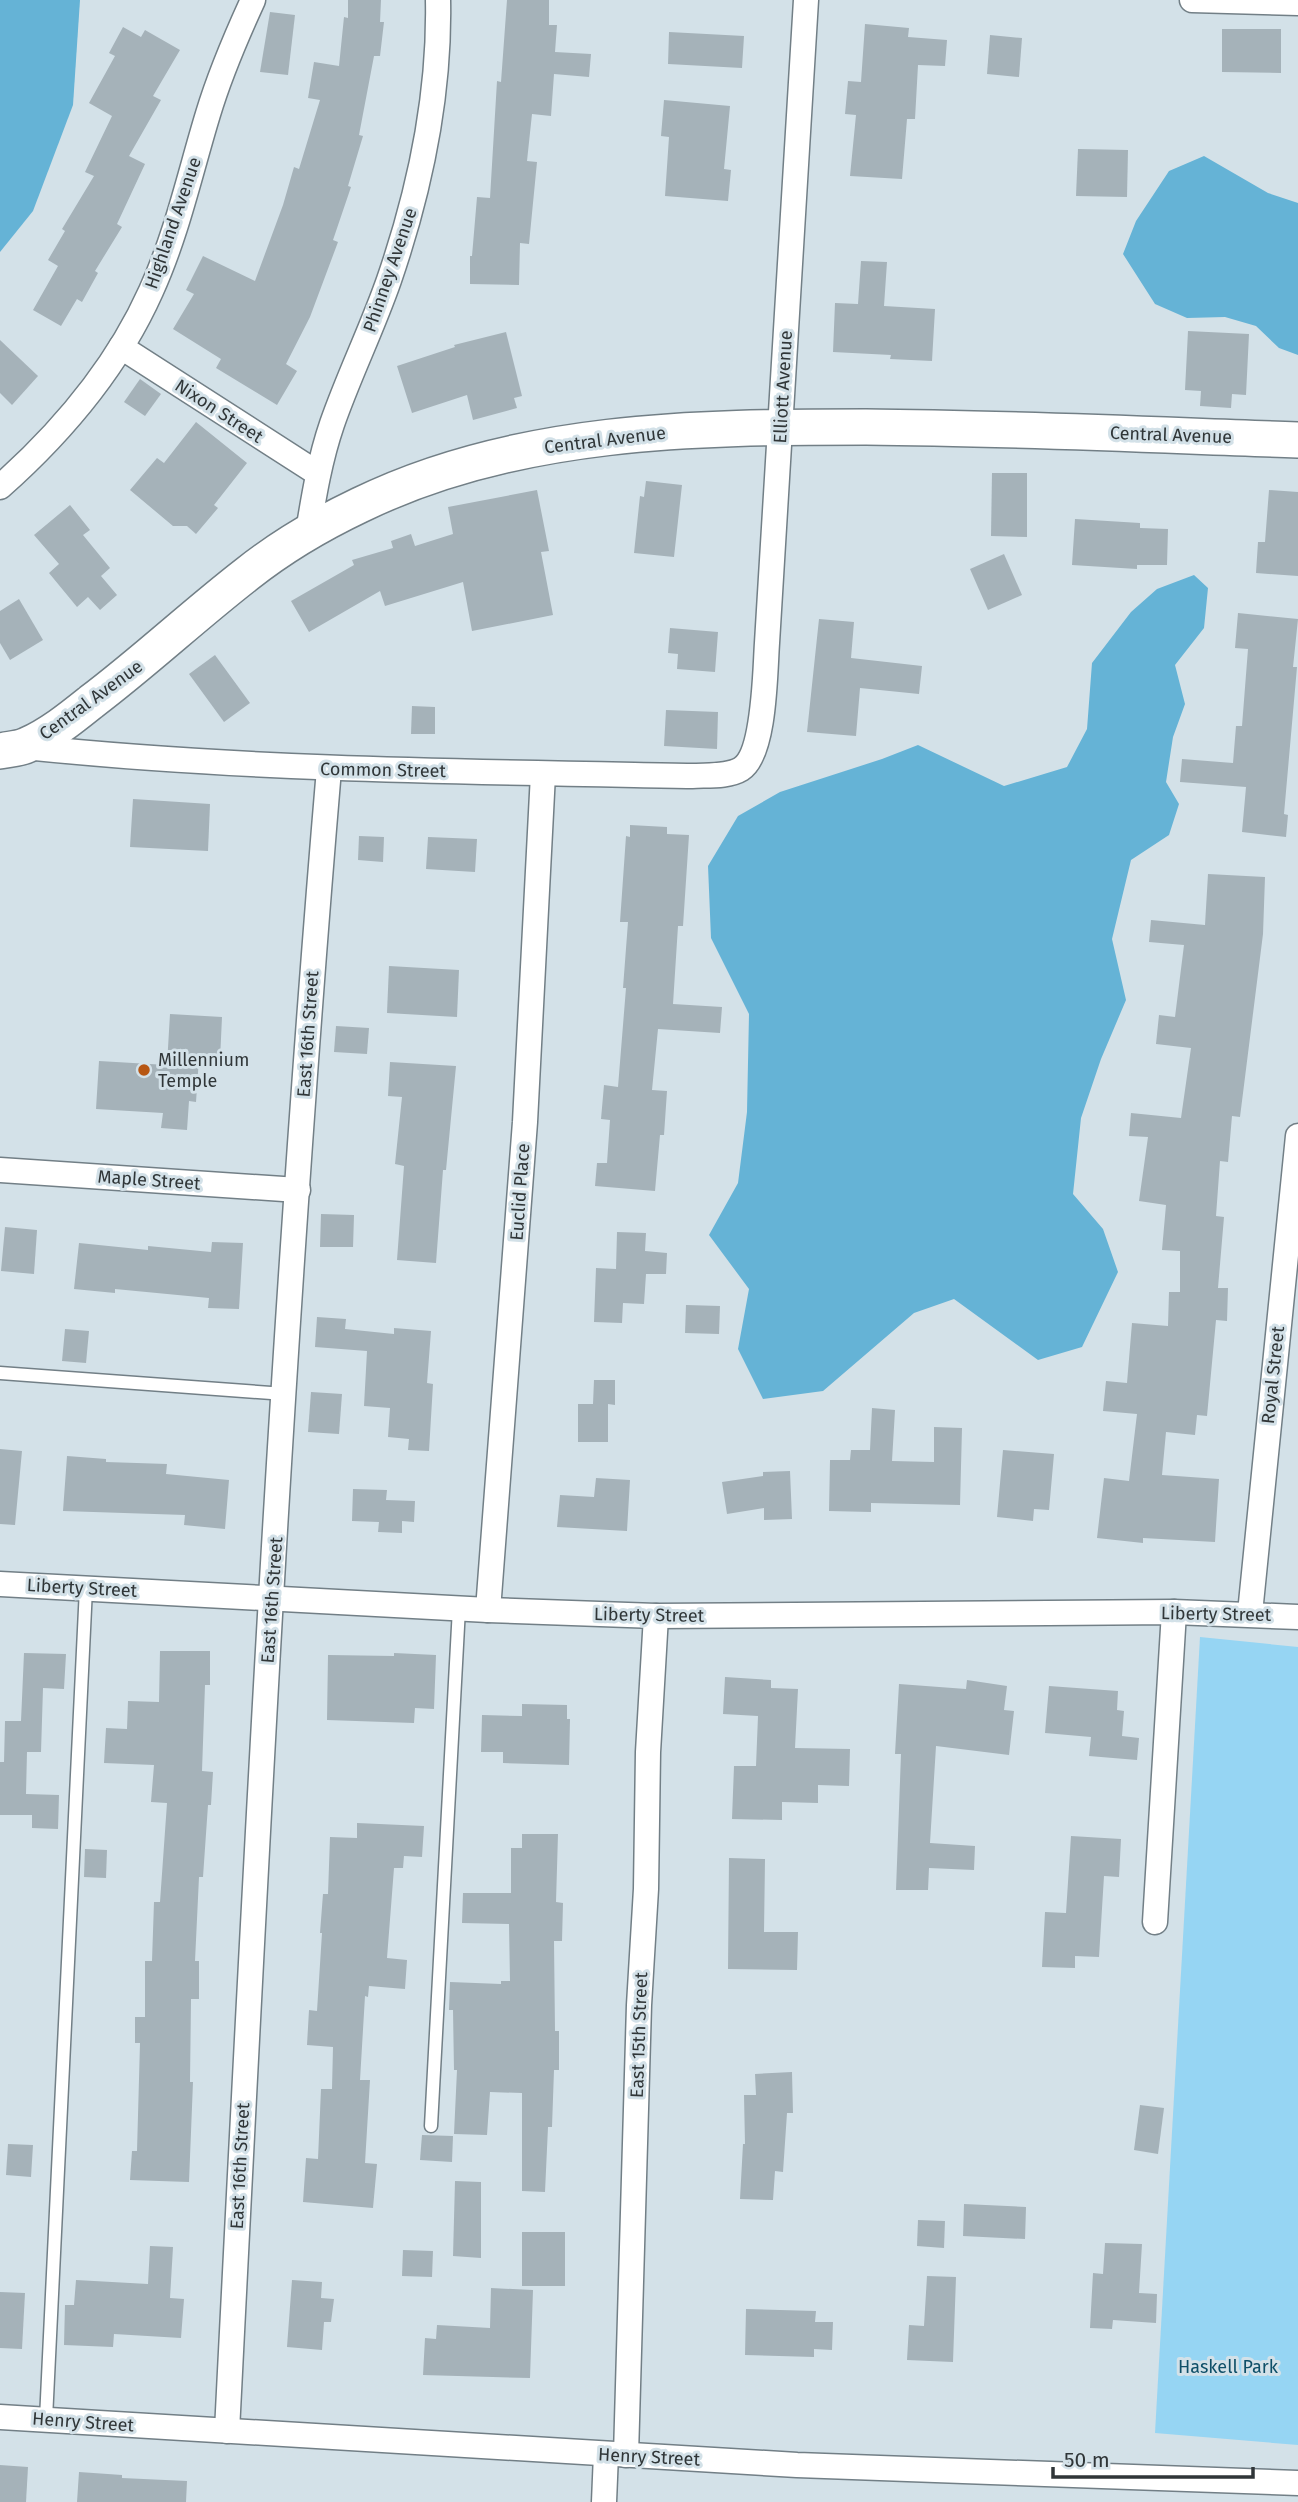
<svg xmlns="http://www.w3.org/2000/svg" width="1298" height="2502" viewBox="0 0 1298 2502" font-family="'Fira Sans',sans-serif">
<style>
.green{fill:#96d5f3}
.forest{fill:#65b3d6}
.building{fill:#a5b2b9}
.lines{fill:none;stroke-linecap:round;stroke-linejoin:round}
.lane-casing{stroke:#727f86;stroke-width:15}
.street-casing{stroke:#727f86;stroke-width:27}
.secondary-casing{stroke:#727f86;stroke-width:38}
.lane{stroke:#fff;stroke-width:12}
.street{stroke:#fff;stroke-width:24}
.secondary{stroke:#fff;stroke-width:35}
.poi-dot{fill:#b75713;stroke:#d3e1e8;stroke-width:2.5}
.labels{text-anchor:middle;stroke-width:6;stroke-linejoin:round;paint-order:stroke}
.street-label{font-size:18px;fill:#303638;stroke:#d3e1e8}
.poi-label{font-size:18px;fill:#303638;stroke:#d3e1e8;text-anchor:start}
.park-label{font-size:18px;fill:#0e4f68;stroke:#d3e1e8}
</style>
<rect width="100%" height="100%" fill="#d3e1e8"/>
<!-- green -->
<path class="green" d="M1200 1637 1298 1647V2445L1155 2433Z"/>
<!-- forest -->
<g class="forest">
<path d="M0 0H80L73 105 33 211 0 252Z"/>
<path d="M1204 156 1268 193 1298 203V355L1279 348 1256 326 1225 317 1187 318 1155 304 1123 254 1136 221 1169 171Z"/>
<path d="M1194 575 1208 588 1204 628 1175 665 1185 704 1173 737 1166 782 1179 804 1169 835 1131 860 1112 939 1126 1000 1101 1059 1081 1118 1073 1194 1103 1229 1118 1272 1082 1347 1038 1360 954 1299 914 1313 823 1391 763 1399 738 1349 749 1289 709 1235 738 1183 747 1112 749 1014 711 938 708 866 738 816 780 792 882 759 918 745 1004 786 1067 767 1087 729 1092 663 1131 612 1157 589Z"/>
</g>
<!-- building -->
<g class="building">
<path d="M348 0H381L380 22H384L380 56H374L359 135 363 136 348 186 351 187 333 240 338 242 310 317 286 364 297 371 277 405 216 368 221 359 173 329 194 294 186 290 203 256 255 281 283 205 294 167 299 169 320 100 308 98 314 62 339 66 344 17 348 18Z"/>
<path d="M507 0H549V25H557L555 52 591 54 589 77 554 74 551 116 532 114 527 161 537 162 529 244 520 243 519 285 470 284V256H472L477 197 490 198 497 81 501 82Z"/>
<path d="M270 12 295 15 288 75 260 72Z"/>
<path d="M865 24 909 28 908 37 947 40 945 66 918 65 915 119H907L902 179 850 176 856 115 845 114 848 81 861 82Z"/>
<path d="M123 27 141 37 145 30 180 50 153 96 161 100 129 156 145 164 117 224 122 227 95 271 98 273 82 302 77 299 61 326 33 310 58 266 48 260 65 231 62 229 94 176 85 172 112 116 89 103 115 56 109 53Z"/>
<path d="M1222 29H1281V73L1222 72Z"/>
<path d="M669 32 744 36 742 68 668 64Z"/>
<path d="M990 35 1022 38 1019 77 987 74Z"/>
<path d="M664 100 730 106 724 169 731 170 728 201 665 196 669 137 661 136Z"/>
<path d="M1078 149 1128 150 1127 197 1076 196Z"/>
<path d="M861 261 887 262 884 306 935 309 932 361 890 359 891 355 833 352 835 303 858 304Z"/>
<path d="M1188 331 1249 334 1246 395 1232 394 1231 408 1200 406 1201 391 1185 390Z"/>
<path d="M506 332 522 396 514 398 517 408 473 420 467 395 412 413 397 366 455 347 454 345Z"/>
<path d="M0 340 38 376 12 405 0 393Z"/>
<path d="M140 379 161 394 145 416 124 402Z"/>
<path d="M196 422 247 463 214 505 218 508 196 534 187 526H173L130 490 157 458 164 463Z"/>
<path d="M992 473H1027V537L991 536Z"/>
<path d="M646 481 682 485 674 557 634 553 640 496 644 497Z"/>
<path d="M537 490 549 551 541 552 553 615 472 631 463 582 385 606 380 591 309 632 291 601 354 565 352 560 393 548 391 541 411 534 415 546 453 534 448 507Z"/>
<path d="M1269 490 1298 492V576L1256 573 1258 542H1265Z"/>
<path d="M70 505 90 530 83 535 110 568 101 576 117 595 100 610 88 597 77 607 49 573 59 564 34 535Z"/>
<path d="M1075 519 1140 523V528L1168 529 1167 565H1137V569L1072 565Z"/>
<path d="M1004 554 1022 595 988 610 970 569Z"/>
<path d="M19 599 43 640 10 660 0 643V611Z"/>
<path d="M1238 613 1298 619 1293 667H1297L1284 814 1288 815 1286 837 1242 832 1246 787 1180 782 1182 759 1233 763 1236 726H1242L1248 649 1235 648Z"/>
<path d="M819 619 854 622 851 658 922 666 919 694 860 688 856 736 807 732Z"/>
<path d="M670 628 718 632 715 672 677 669 678 654 668 653Z"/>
<path d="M215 655 250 703 224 722 189 674Z"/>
<path d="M412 706 435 707V734H411Z"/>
<path d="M666 710 718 712 717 749 664 746Z"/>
<path d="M133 799 210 804 208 851 130 847Z"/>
<path d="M630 825 667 827V834L689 835 683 926H678L673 1004 722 1007 720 1033 658 1029 652 1090 667 1091 664 1135H660L655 1191 595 1186 597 1163H607L610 1120 601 1119 604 1085 618 1087 626 988H623L628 922H620L626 836 630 837Z"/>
<path d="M359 836 384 837 383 862 358 860Z"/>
<path d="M428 837 477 839 475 872 426 869Z"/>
<path d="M1208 874 1265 877 1263 934 1240 1117 1232 1116 1228 1162 1220 1161 1216 1216 1224 1217 1218 1288H1228L1227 1321 1216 1320 1207 1416 1197 1415 1195 1435 1166 1432 1162 1475 1219 1479 1215 1542 1143 1538V1543L1097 1538 1104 1478 1129 1481 1137 1414 1103 1411 1106 1381 1127 1383 1132 1323 1168 1326 1169 1292H1180V1251L1162 1250 1166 1205 1139 1201 1148 1137 1129 1136 1131 1113 1181 1118 1191 1048 1156 1044 1159 1015 1175 1017 1184 945 1149 942 1151 920 1205 925Z"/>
<path d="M389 966 459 970 457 1017 387 1013Z"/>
<path d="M170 1014 222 1017 220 1060 199 1058 196 1102 189 1101 187 1130 161 1128 163 1113 96 1109 99 1061 167 1065Z"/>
<path d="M336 1026 369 1028 367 1054 334 1052Z"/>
<path d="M390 1062 456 1066 446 1170H443L436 1263 397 1260 404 1166 395 1164 402 1097 388 1096Z"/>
<path d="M321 1214 354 1215 353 1247H320Z"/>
<path d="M5 1227 37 1230 34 1274 1 1271Z"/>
<path d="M617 1232 646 1233 645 1251 667 1253 666 1274H646L644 1304 623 1303 622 1323 594 1322 596 1268 616 1269Z"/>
<path d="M212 1242 243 1243 239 1309 208 1308 209 1298 115 1289V1293L74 1289 79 1243 148 1250V1246L211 1252Z"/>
<path d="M686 1305 720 1306 719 1334 685 1333Z"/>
<path d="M317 1317 346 1319 345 1329 394 1334V1328L431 1331 427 1383 433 1384 429 1451 408 1450 409 1439 388 1437 390 1408 364 1406 367 1351 315 1347Z"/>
<path d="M65 1329 89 1331 86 1363 62 1361Z"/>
<path d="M594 1380H615V1405L608 1404V1442H578V1404H593Z"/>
<path d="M311 1392 342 1394 339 1434 308 1432Z"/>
<path d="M872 1408 895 1410 892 1461 934 1462V1427L962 1428 960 1505 871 1503V1512L829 1511 830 1460H850L851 1450H870Z"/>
<path d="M0 1449 22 1451 15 1525 0 1524Z"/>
<path d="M1003 1450 1054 1454 1049 1510 1034 1509 1033 1521 997 1517Z"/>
<path d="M67 1456 106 1459V1462L167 1464 166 1474 229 1480 225 1529 184 1525 185 1515 63 1511Z"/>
<path d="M790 1471 792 1519 764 1520V1508L727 1514 722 1482 763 1476V1472Z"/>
<path d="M596 1478 630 1480 627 1531 557 1527 560 1495 594 1497Z"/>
<path d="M353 1489 387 1490 386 1500 415 1501 414 1522 402 1521V1533L378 1532 379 1522 352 1521Z"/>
<path d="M160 1651H210V1685H205L202 1771 213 1772 211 1805H208L203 1877H199L195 1961H199V1999H191L190 2082H193L189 2182 130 2180 132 2151H137L140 2043H135V2017H145V1961H152L154 1902H160L167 1803 151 1802 154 1765 104 1763 106 1728 127 1729 128 1701 159 1702Z"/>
<path d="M24 1653 66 1654 64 1689 43 1688 41 1752H27L26 1794 59 1795 58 1829 32 1828V1815H0V1762H4L5 1721H21Z"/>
<path d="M394 1653 436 1655 434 1709 415 1708 414 1723 327 1720 328 1655 394 1656Z"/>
<path d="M725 1677 771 1680V1688L798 1689 795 1748 850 1749 849 1786 818 1785V1803L782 1802V1820L732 1819 734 1766H756L758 1716 723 1714Z"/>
<path d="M967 1680 1007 1686 1004 1710 1014 1711 1009 1755 936 1746 930 1843 975 1846 974 1870 929 1868 928 1890H896L901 1754H895L899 1684 966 1689Z"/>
<path d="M1049 1686 1118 1691 1117 1710 1124 1711 1122 1736 1139 1738 1137 1760 1089 1756 1091 1737 1045 1733Z"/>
<path d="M522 1704 567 1705V1719H570L569 1765 503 1763V1752H481L482 1715 522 1716Z"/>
<path d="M357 1823 424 1826 422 1857 404 1856 403 1868H394L387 1958 407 1960 405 1989 369 1986 368 1997 365 1996 360 2080H370L365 2163 377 2164 373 2208 303 2202 306 2158 318 2159 321 2089H332L333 2047 307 2045 309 2010 317 2011 322 1933H320L323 1894H328L330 1837 357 1838Z"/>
<path d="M522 1834H558L556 1902 563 1903 562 1941H554L555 2031H559V2070H554L552 2127H548L545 2192 522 2191V2093L490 2092 487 2135 454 2134 457 2070H454L453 2010H449L450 1982 501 1984V1981H510L509 1924 462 1923 463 1893H511V1848H522Z"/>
<path d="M1071 1836 1121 1839 1119 1877 1104 1876 1099 1957 1075 1956V1968L1042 1967 1045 1912 1066 1913Z"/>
<path d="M85 1849 107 1850 106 1878 84 1877Z"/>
<path d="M729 1858 765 1859 764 1932H798L797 1970 728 1969Z"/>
<path d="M792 2072 793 2113H787L783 2172 775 2171 773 2200 740 2199 743 2144H745L744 2095H756L755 2074Z"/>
<path d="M1140 2105 1164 2108 1158 2154 1134 2150Z"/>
<path d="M422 2135 453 2136 452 2162 420 2160Z"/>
<path d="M8 2144 33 2145 31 2177 6 2175Z"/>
<path d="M455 2181 481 2182V2258L453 2256Z"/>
<path d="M964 2204 1026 2207 1025 2239 963 2236Z"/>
<path d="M918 2220 945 2221 944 2248 917 2246Z"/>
<rect x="522" y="2232" width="43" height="54"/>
<path d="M1105 2243 1142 2244 1139 2293 1157 2294 1156 2323 1113 2320 1112 2329 1090 2328 1093 2273 1103 2274Z"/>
<path d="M150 2246 173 2247 170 2298 184 2299 181 2338 114 2334 113 2347 64 2345 65 2305H74L76 2280 148 2284Z"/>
<path d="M403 2250 433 2251 432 2277 402 2276Z"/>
<path d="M927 2276 956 2277 953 2362 907 2360 909 2325 924 2326Z"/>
<path d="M292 2280 322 2282 321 2298 334 2299 331 2322H324L322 2350 287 2347Z"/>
<path d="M491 2288 533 2290 530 2378 423 2375 425 2338 436 2339 437 2325 490 2328Z"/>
<path d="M0 2292 25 2293 22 2349 0 2348Z"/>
<path d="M746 2309 816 2311 815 2322H833L832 2350 814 2349V2357L745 2355Z"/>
<path d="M0 2465 28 2467 26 2502H0Z"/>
<path d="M79 2472 122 2475V2478L187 2481 186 2502H77Z"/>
</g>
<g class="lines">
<!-- lane casing -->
<g class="lane-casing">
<g id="lane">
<path d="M0 1373 285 1394"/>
<path d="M431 2126 459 1608"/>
<path d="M46 2419 86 1588"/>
</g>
</g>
<!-- street casing -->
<g class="street-casing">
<g id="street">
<path d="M1192 0 1298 3"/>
<path d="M121 347 317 473"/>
<path d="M0 487C62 432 117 367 151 291 177 234 190 173 208 114 220 74 236 37 253 0"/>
<path d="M308 532C314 495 320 459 332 424 349 375 372 329 389 280 420 190 440 96 438 0"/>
<path d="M25 747C247 770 469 772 692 776 707 775 728 777 741 769 765 754 765 671 767 643L806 0"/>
<path d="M0 1170 298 1190"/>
<path d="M0 1584 488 1610 656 1616 1174 1612 1298 1617"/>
<path d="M488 1610 525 1122 543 774"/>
<path d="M1250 1613 1298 1136"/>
<path d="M1155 1922 1174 1612"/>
<path d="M0 2417 797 2465 1298 2483"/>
<path d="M227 2431C255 1877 282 1322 329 769"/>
<path d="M626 2455 639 2005 646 1889 648 1752 656 1616"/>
<path d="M604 2502 606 2454"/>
</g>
</g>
<!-- secondary casing -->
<g class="secondary-casing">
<path id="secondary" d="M0 751C9 749 19 749 27 745 50 735 71 718 91 702 144 662 194 615 247 574 281 547 320 524 360 505 516 429 696 427 866 427 1010 428 1154 435 1298 440"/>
</g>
<!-- lane -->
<use href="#lane" class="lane"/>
<!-- street -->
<use href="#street" class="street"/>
<!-- secondary -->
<use href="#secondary" class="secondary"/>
</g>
<!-- markers -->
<circle class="poi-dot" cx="144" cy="1070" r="7"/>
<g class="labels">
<!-- street labels -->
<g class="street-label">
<text transform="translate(173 223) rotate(-71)" y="6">Highland Avenue</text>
<text transform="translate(390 270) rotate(-71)" y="6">Phinney Avenue</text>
<text transform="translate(783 387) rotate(-87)" y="6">Elliott Avenue</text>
<text transform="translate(219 411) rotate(33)" y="6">Nixon Street</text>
<text transform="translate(1171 435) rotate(2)" y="6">Central Avenue</text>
<text transform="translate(605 440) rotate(-7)" y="6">Central Avenue</text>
<text transform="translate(91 700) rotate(-36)" y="6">Central Avenue</text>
<text transform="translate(383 770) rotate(1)" y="6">Common Street</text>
<text transform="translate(308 1034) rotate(-86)" y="6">East 16th Street</text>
<text transform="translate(149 1180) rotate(4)" y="6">Maple Street</text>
<text transform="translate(520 1192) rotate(-86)" y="6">Euclid Place</text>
<text transform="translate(1273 1375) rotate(-84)" y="6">Royal Street</text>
<text transform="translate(82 1588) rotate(3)" y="6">Liberty Street</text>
<text transform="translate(272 1600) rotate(-86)" y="6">East 16th Street</text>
<text transform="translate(1216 1614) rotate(1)" y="6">Liberty Street</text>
<text transform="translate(649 1615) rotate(1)" y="6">Liberty Street</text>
<text transform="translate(639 2035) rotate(-88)" y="6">East 15th Street</text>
<text transform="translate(240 2166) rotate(-87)" y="6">East 16th Street</text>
<text transform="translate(83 2422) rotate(4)" y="6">Henry Street</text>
<text transform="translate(649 2457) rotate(3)" y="6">Henry Street</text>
</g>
<!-- poi labels -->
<g class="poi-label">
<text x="158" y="1066">Millennium<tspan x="158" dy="21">Temple</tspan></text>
</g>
<!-- park labels -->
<g class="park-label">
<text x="1228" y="2373">Haskell Park</text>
</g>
</g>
<!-- scale -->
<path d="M1053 2467v10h200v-10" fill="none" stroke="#303638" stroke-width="3.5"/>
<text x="1064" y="2467" font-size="21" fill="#303638" stroke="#d3e1e8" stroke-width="5" paint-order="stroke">50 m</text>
</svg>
